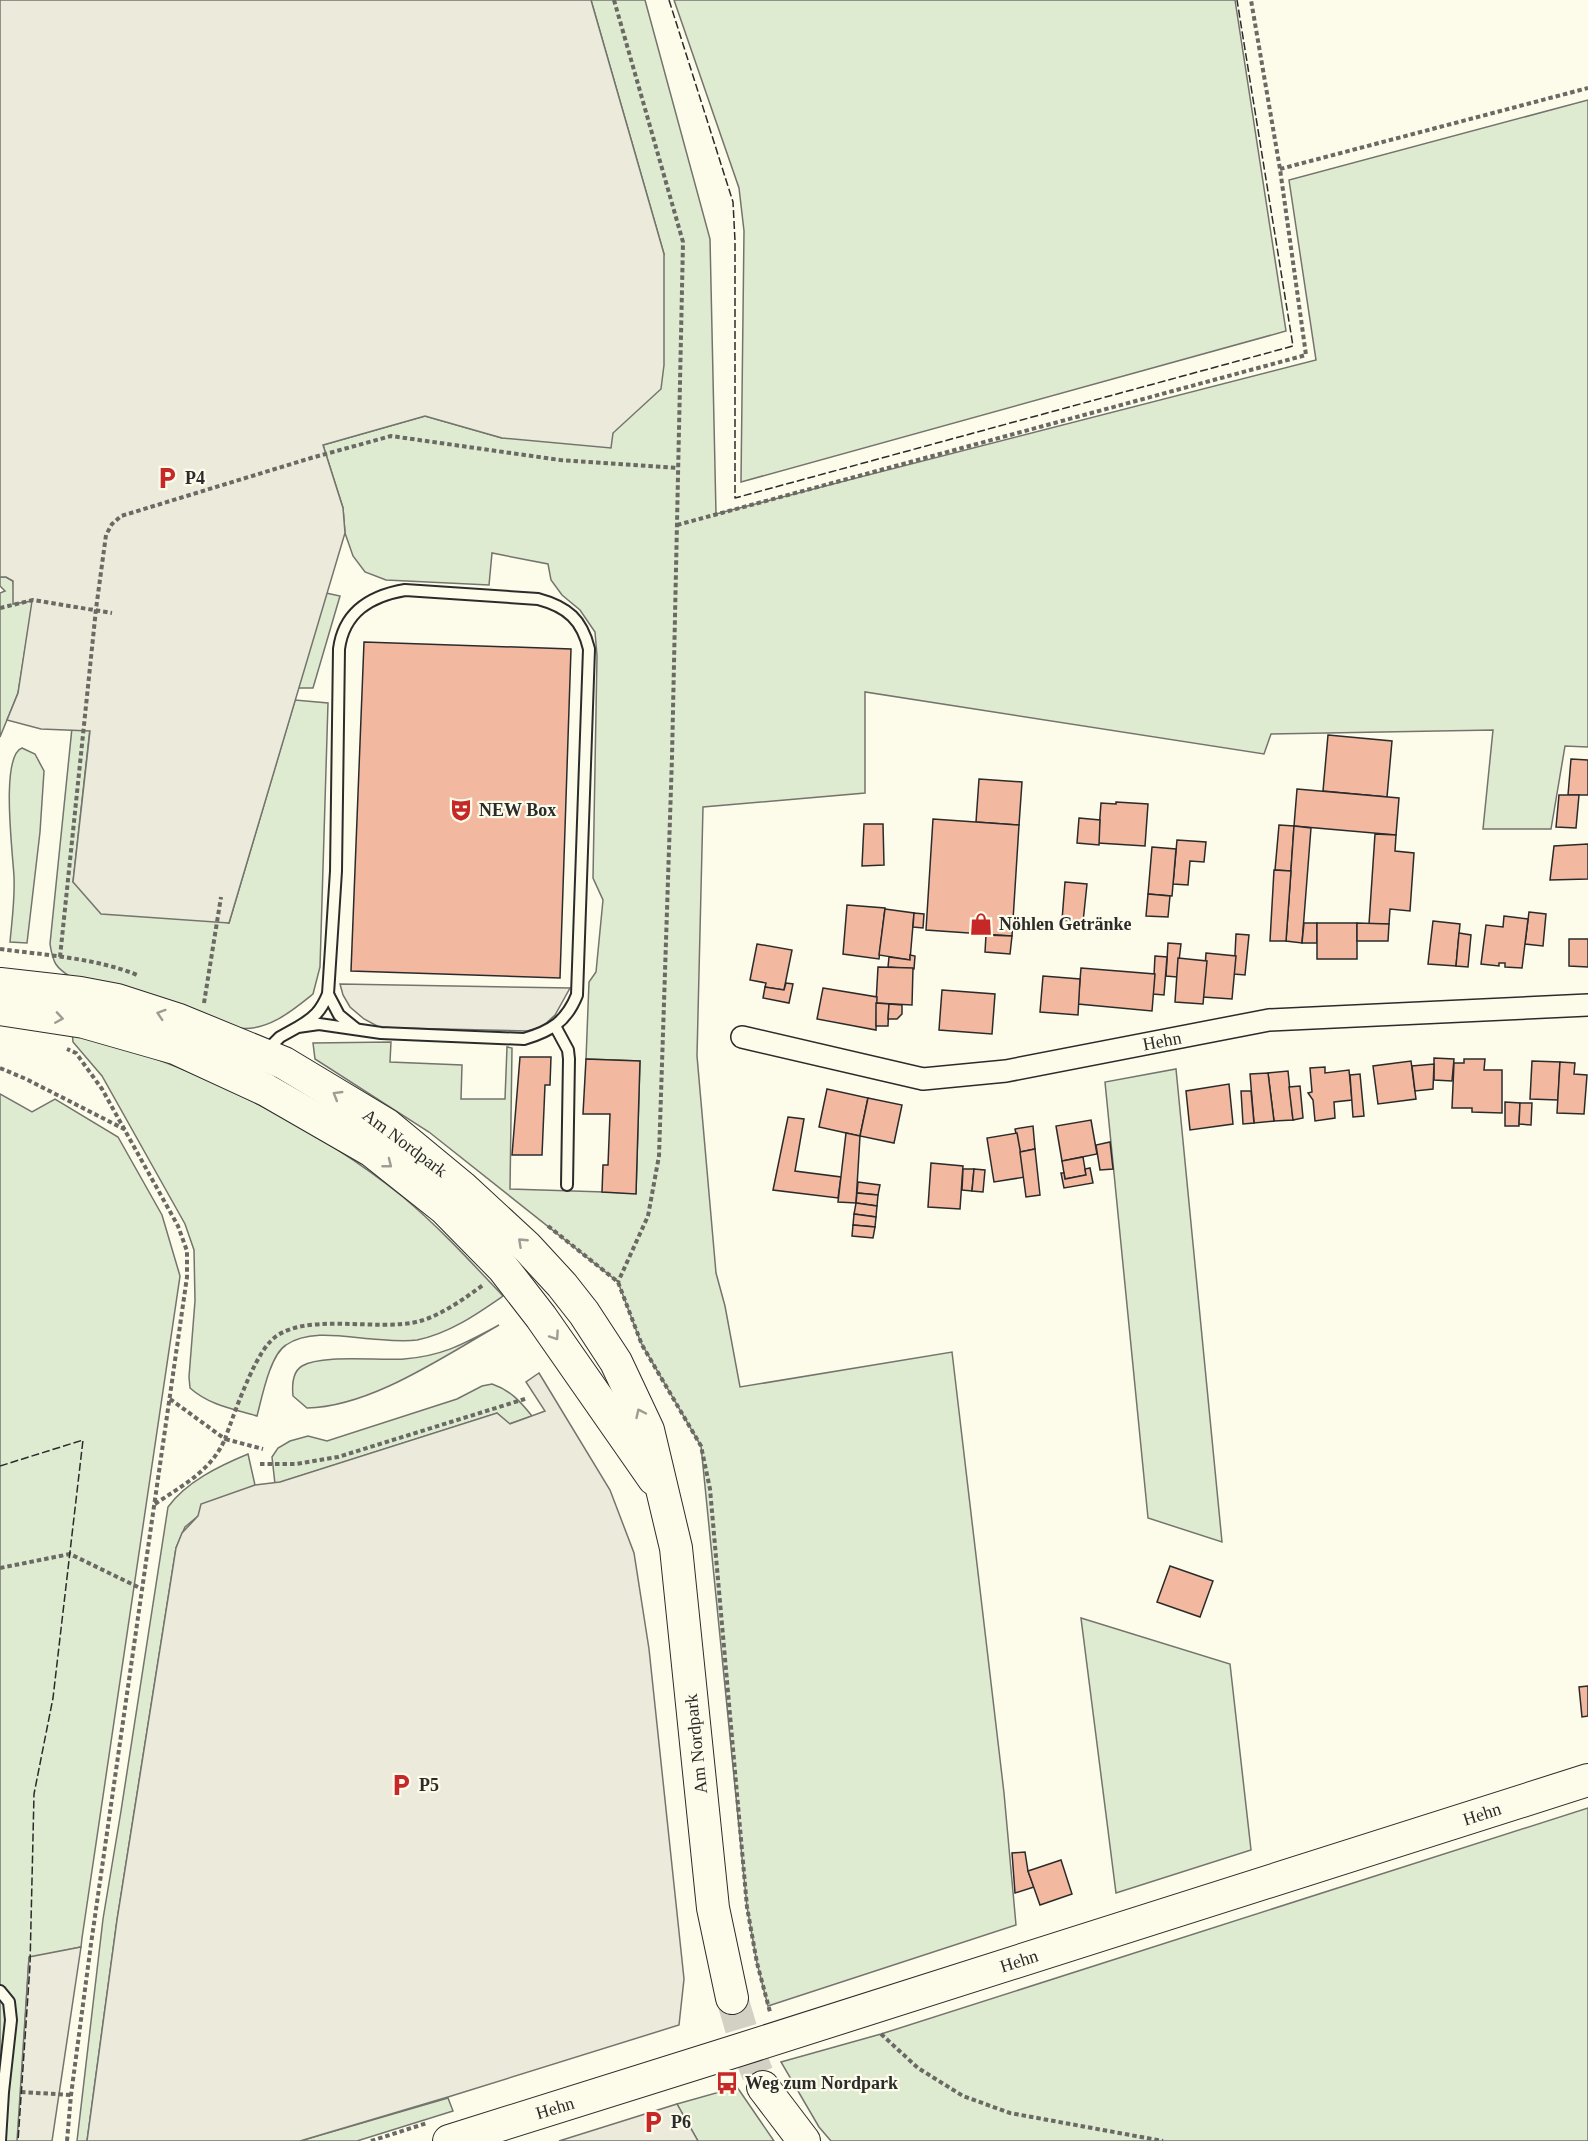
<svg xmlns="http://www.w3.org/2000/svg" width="1588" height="2141" viewBox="0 0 1588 2141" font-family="Georgia,serif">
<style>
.green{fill:#deebd1;stroke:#74746e;stroke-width:1.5}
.parking{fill:#eceadb;stroke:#74746e;stroke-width:1.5}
.building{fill:#f2b8a0;stroke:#2b2b2b;stroke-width:1.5}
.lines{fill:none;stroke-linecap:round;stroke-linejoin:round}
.secondary-tunnel{stroke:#d3d1c4;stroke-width:32;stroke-dasharray:32 16;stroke-linecap:butt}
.lane-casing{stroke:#2b2b2b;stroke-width:14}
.street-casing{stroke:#2b2b2b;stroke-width:24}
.secondary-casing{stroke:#2b2b2b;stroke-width:34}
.path{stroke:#6a6964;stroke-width:4;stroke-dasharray:4.5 3;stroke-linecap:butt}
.lane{stroke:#fdfbea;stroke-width:10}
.street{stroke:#fdfbea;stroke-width:21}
.secondary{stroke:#fdfbea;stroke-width:32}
.fence{stroke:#2b2b2b;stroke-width:1.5;stroke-dasharray:8 3;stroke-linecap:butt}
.oneway{stroke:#9e9d94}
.labels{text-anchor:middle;stroke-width:4.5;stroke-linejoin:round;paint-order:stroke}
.poi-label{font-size:18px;font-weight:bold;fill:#2b2b2b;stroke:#fdfbea;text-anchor:start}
.street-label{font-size:18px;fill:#2b2b2b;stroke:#fdfbea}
</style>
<rect width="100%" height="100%" fill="#fdfbea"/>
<!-- green -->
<g class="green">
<path d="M591 0H645L710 239 716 514 1316 360 1289 180 1588 100V747L1565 746 1551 829H1483L1493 730 1271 734 1264 754 865 692V793L703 807 697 1056 716 1273 725 1306 740 1387 952 1352 1004 1793 1016 1925 768 2006 757 1963 747 1907 701 1446 641 1343 618 1282 429 1132 315 1059 313 1043 391 1042 390 1062 462 1065 461 1099H505L507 1047 512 1048 510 1189 636 1193 640 1061 586 1059 589 982 596 972 603 900 593 878 597 656 595 632 580 610 562 595 551 580 548 564 492 553 489 585 386 580 365 572 353 556 345 533 343 508 323 445 425 416 502 438 613 433 664 254Z"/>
<path d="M674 0H1235L1286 331 741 482 744 231 739 188Z"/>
<path d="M111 539 73 882 229 923 295 700 328 703 320 967 313 994C292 1011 267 1032 238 1028L72 978C55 967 53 963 50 944L91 541Z"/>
<path d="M0 577H6L13 581 14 590 33 600 18 693 0 737V593L5 591 0 586Z"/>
<path d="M326 593 340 596 313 688H298Z"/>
<path d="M22 748 35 754 44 771 40 832 27 943 10 942C12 920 15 899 14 877 13 854 0 756 22 748Z"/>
<path d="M72 1030C121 1047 173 1063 221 1086 285 1116 348 1152 403 1197 439 1227 471 1262 503 1296 477 1314 450 1333 417 1340 403 1342 386 1340 372 1339 345 1337 310 1329 286 1345 270 1355 262 1397 257 1416 233 1409 209 1405 190 1388L189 1377 195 1301 194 1250 185 1224 102 1076 73 1042Z"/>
<path d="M1176 1069 1222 1542 1148 1518 1105 1082Z"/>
<path d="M0 1094 32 1112 55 1099 118 1137 162 1215 180 1276 82 1938 81 1947 29 1958 18 2141H0Z"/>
<path d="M499 1325C444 1356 371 1407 307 1408L293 1396C292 1386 292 1372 302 1366 322 1354 379 1361 404 1359 444 1356 465 1343 499 1325Z"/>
<path d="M492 1384C510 1390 520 1401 532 1416L509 1424 497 1413 275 1484 272 1457 278 1448 290 1441 308 1436 327 1441 457 1399 482 1386Z"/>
<path d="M248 1454 255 1485 198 1516 185 1527 176 1548 117 1920 87 2141H77L103 1919 121 1811 168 1507C186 1482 219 1466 248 1454Z"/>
<path d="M1081 1618 1230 1664 1251 1850 1116 1893Z"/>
<path d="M1588 1808V2141H831L819 2127 781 2062 881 2034Z"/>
<path d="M737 2087 774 2141H698L677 2104Z"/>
<path d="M448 2098 453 2111 357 2141H300Z"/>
</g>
<!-- parking -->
<g class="parking">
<path d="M0 0H591L664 254V365L661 389 613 433 611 448 502 438 425 416 323 445 343 508 345 533 229 923 101 914 73 882 90 731 41 729 7 720 18 693 32 601 13 604V581L6 577H0Z"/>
<path d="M340 984 570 988 555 1015 542 1027 527 1031 396 1028 379 1027 364 1019 350 1007 343 995Z"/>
<path d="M539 1373 610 1490 634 1553 649 1649 684 1979 679 2025 448 2097 300 2141H87L117 1920 176 1548 182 1533 198 1516 201 1504 255 1485 280 1482 497 1413 510 1424 545 1411 526 1382Z"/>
<path d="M81 1947 52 2141H17L29 1957Z"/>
<path d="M677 2104 698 2141H559Z"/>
</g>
<!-- building -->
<g class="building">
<path d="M364 642 571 649 560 978 351 971Z"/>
<path d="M1328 735 1392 741 1387 797 1323 791Z"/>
<path d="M1571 759 1588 760V795H1568Z"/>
<path d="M979 779 1022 782 1019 825 976 822Z"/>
<path d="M1297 789 1399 798 1396 835 1294 826Z"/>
<path d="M1559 795H1579L1576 828 1556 827Z"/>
<path d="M1116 802 1148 804 1145 846 1098 843 1101 803 1116 804Z"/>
<path d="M1079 818 1100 820 1099 845 1077 843Z"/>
<path d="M933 819 1019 825 1012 936 926 930Z"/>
<path d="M864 824H883L884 865 862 866Z"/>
<path d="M1279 825 1294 826 1291 871 1275 870Z"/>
<path d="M1294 826 1311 828 1302 943 1286 941Z"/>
<path d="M1375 834 1396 835 1395 851 1414 853 1410 911 1390 909 1389 924H1369Z"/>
<path d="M1177 840 1206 842 1204 862 1190 861 1188 885 1173 884Z"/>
<path d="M1588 844V879L1550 880 1554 846Z"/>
<path d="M1152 847 1176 849 1172 896 1148 894Z"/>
<path d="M1274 870 1291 871 1286 941H1270Z"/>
<path d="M1065 882 1087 884 1083 922 1062 920Z"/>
<path d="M1148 894 1170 896 1168 917 1146 916Z"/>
<path d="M847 905 885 908 879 959 843 954Z"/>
<path d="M885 909 914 913 910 960 879 955Z"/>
<path d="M1529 912 1546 914 1543 946 1525 944Z"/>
<path d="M914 913 924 914 923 928 913 927Z"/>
<path d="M1504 916 1528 919 1522 968 1505 967V963H1499V966L1481 964 1486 925 1503 927Z"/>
<path d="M1433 921 1460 924 1456 966 1428 964Z"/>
<path d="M1304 923H1317V943H1302Z"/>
<rect x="1317" y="923" width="40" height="36"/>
<path d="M1357 923 1389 924 1388 941H1357Z"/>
<path d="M1459 933 1471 935 1468 967 1456 966Z"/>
<path d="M1236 934 1249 935 1245 975 1234 974Z"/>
<path d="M986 935 1012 936 1010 954 985 952Z"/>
<path d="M1569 939H1588V967L1569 966Z"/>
<path d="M1168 943 1181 944 1177 977 1166 976Z"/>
<path d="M757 944 792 950 784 990 765 987 766 983 750 980Z"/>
<path d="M1206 953 1236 956 1232 999 1203 997Z"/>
<path d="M910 955 915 956 914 969 888 967 889 957 910 960Z"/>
<path d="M1155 956 1167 957 1164 995 1153 994Z"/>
<path d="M1178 958 1207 961 1203 1004 1175 1002Z"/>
<path d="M878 967 913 968 912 1005 876 1003Z"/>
<path d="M1081 968 1155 974 1152 1011 1078 1004Z"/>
<path d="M1043 976 1080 979 1078 1015 1040 1012Z"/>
<path d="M786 983 793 984 789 1003 763 998 765 987 784 990Z"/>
<path d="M823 988 877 997 876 1030 817 1019Z"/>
<path d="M942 990 995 994 992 1034 939 1030Z"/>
<path d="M876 1003 889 1004 888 1026H876Z"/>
<path d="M889 1004 902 1005V1014L897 1019H888Z"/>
<path d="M520 1057H551L550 1085H545L542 1155H512Z"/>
<path d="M1434 1058 1454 1059 1452 1081 1434 1080Z"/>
<path d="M586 1059 640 1061 636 1194 602 1192 603 1165H608L610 1114H583Z"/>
<path d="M1464 1059H1485L1484 1070H1502V1113L1472 1112V1108H1452L1454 1063H1464Z"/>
<path d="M1411 1061 1416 1099 1378 1104 1373 1066Z"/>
<path d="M1532 1061 1560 1062 1558 1100 1530 1099Z"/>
<path d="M1560 1062 1575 1063 1574 1074 1587 1075 1584 1114 1557 1113Z"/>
<path d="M1434 1064 1433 1089 1415 1091 1412 1066Z"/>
<path d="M1325 1067V1073L1349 1070 1352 1100 1334 1102 1335 1118 1315 1121 1313 1100 1308 1093 1312 1092 1310 1068Z"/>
<path d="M1288 1071 1293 1120 1274 1121 1268 1073Z"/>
<path d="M1268 1073 1274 1121 1254 1123 1250 1074Z"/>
<path d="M1360 1074 1364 1116 1353 1117 1350 1075Z"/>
<path d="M1229 1084 1233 1124 1190 1130 1186 1091Z"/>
<path d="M1300 1086 1303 1118 1293 1120 1289 1087Z"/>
<path d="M827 1089 868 1098 860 1136 819 1127Z"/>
<path d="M1241 1091H1251L1254 1123 1243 1124Z"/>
<path d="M868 1098 902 1105 894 1143 860 1136Z"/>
<path d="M1505 1102 1520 1103 1519 1126H1505Z"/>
<path d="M1520 1103H1532L1531 1125 1519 1124Z"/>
<path d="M788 1117 804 1119 795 1171 841 1177 838 1198 773 1190Z"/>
<path d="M1091 1120 1097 1154 1062 1161 1056 1126Z"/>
<path d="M1033 1126 1035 1149 1020 1152 1015 1129Z"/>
<path d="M846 1133 860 1136 856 1203 838 1202Z"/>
<path d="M1017 1133 1025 1177 994 1182 987 1138Z"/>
<path d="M1110 1142 1113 1169 1100 1170 1096 1145Z"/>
<path d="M1035 1149 1040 1195 1026 1197 1020 1152Z"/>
<path d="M1083 1157 1086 1175 1065 1179 1062 1161Z"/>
<path d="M931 1163 963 1166 960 1209 928 1207Z"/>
<path d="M1090 1168 1093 1183 1064 1188 1061 1173H1064L1065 1179 1086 1175 1085 1169Z"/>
<path d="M963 1169H974L972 1191 962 1190Z"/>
<path d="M974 1169 985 1170 983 1192 972 1191Z"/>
<path d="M858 1182 880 1185 878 1195 857 1193Z"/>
<path d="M857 1193 878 1195 877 1206 856 1203Z"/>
<path d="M856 1203 877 1206 876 1217 854 1214Z"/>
<path d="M854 1214 876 1217 875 1227 853 1225Z"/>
<path d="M853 1225 875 1227 873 1238 852 1236Z"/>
<path d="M1170 1566 1213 1581 1200 1617 1157 1602Z"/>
<path d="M1588 1686V1716L1582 1717 1579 1687Z"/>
<path d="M1025 1852 1028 1871 1034 1887 1015 1893 1012 1853Z"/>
<path d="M1061 1860 1072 1894 1040 1905 1028 1871Z"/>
</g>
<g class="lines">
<!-- secondary-tunnel -->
<path class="secondary-tunnel" d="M732 1998 746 2045 763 2087"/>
<!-- lane casing -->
<g class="lane-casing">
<g id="lane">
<path d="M328 994 339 1015 355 1028"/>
<path d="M555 1026 568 1050 569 1059 567 1185"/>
<path d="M265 1052 280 1037 298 1027 319 1024 381 1033 524 1039C551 1031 566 1022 577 995L589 649C582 620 568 607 538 599L405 590C370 596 344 612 339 649L336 871 328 994C321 1011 314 1018 298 1027"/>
<path d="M0 1991 9 2002 11 2020 3 2092 0 2141"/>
</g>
</g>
<!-- street casing -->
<g class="street-casing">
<path id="street" d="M742 1037 923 1079 1006 1071 1269 1020 1588 1005"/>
</g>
<!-- secondary casing -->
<g class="secondary-casing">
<g id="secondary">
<path d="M0 984 80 993 117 1000 179 1020 284 1063 387 1125 462 1187 527 1247 562 1285 584 1313 616 1362 648 1430 676 1548 713 1908 732 1998"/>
<path d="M0 1009 84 1022 175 1048 266 1090 372 1151 445 1209 503 1268 541 1317 654 1479"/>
<path d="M763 2087 804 2141"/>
<path d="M449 2141 739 2050 1588 1780"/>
</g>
</g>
<!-- path -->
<g class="path">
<path d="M614 0 683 242 672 757 659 1156 648 1216 618 1282"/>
<path d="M1280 169 1588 88"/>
<path d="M677 525 1306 355 1280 169 1251 0"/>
<path d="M0 608 33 600 112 613"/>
<path d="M0 949C44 955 96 958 137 975"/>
<path d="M60 957 96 609 106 535 112 524 121 516 311 458 391 436 560 460 678 468"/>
<path d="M204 1003 221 897"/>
<path d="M0 1068 26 1079 126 1130"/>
<path d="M548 1226 618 1282 642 1345 701 1446 710 1489 747 1907 757 1963 770 2012"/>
<path d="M170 1399 225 1439C234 1414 252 1362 269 1343 297 1309 379 1333 420 1321 440 1316 467 1297 483 1285"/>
<path d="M260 1464H296L338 1457 528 1398"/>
<path d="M155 1504C183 1485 211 1471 225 1439L263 1449"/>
<path d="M0 1568 70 1554 142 1589"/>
<path d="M881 2034 918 2068 963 2096 1010 2113 1163 2141"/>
<path d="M21 2092 71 2095"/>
<path d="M67 2141 71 2095 91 1944 187 1277V1251L178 1226 102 1089 76 1053 67 1049"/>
<path d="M371 2141 427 2123"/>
</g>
<!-- lane -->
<use href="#lane" class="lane"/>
<!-- street -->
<use href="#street" class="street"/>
<!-- secondary -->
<use href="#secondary" class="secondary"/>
<!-- fence -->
<g class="fence">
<path d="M669 0 733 202 735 241V498L1293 346 1237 0"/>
<path d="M0 1466 83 1440 53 1698 34 1794 30 1965 18 2141"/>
</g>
</g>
<!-- one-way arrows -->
<defs><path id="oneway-chevron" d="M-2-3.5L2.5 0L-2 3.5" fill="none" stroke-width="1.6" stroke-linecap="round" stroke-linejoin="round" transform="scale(1.5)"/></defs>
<g class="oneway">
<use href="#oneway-chevron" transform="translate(161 1014) rotate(-162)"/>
<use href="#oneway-chevron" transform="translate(59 1018) rotate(9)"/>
<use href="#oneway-chevron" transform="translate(337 1095) rotate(-149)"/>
<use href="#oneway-chevron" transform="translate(388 1164) rotate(38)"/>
<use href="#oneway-chevron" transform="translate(522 1242) rotate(-137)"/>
<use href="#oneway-chevron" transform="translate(555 1336) rotate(56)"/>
<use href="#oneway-chevron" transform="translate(640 1413) rotate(-115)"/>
</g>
<!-- icons -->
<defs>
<g id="parking-bare" transform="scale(1.8)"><path d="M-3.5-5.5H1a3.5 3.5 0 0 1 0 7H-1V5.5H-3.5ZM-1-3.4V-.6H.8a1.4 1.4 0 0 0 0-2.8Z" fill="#c62828" stroke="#fdfbea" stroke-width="2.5" paint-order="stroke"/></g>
<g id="theatre-bare" transform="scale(1.8)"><path d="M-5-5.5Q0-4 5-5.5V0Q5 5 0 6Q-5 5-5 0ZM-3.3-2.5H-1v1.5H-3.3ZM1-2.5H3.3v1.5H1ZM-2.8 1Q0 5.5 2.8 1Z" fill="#c62828" stroke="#fdfbea" stroke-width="2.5" paint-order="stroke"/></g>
<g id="shop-bare" transform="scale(1.8)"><path d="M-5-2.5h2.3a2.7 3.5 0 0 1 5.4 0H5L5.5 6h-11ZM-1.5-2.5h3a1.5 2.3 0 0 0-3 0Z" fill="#c62828" stroke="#fdfbea" stroke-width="2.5" paint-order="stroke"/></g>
<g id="bus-bare" transform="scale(1.8)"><path d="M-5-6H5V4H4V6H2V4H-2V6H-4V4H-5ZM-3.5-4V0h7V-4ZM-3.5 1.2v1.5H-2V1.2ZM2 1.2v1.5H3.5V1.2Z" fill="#c62828" stroke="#fdfbea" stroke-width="2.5" paint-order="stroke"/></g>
</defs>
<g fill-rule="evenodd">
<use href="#parking-bare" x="167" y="478"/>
<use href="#theatre-bare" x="461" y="810"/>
<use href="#shop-bare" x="981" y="924"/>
<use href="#parking-bare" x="401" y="1785"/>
<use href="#bus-bare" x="727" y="2083"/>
<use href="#parking-bare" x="653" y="2122"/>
</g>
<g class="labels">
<!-- poi labels -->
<g class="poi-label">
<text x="185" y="484">P4</text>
<text x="479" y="816">NEW Box</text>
<text x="999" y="930">Nöhlen Getränke</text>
<text x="419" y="1791">P5</text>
<text x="745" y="2089">Weg zum Nordpark</text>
<text x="671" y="2128">P6</text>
</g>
<!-- street labels -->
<g class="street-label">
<text transform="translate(1162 1041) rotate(-11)" y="6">Hehn</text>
<text transform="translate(405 1143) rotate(37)" y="6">Am Nordpark</text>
<text transform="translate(696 1744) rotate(-96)" y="6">Am Nordpark</text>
<text transform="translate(1482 1814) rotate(-18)" y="6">Hehn</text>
<text transform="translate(1019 1961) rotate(-18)" y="6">Hehn</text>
<text transform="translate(555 2108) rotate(-17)" y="6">Hehn</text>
</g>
</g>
</svg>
